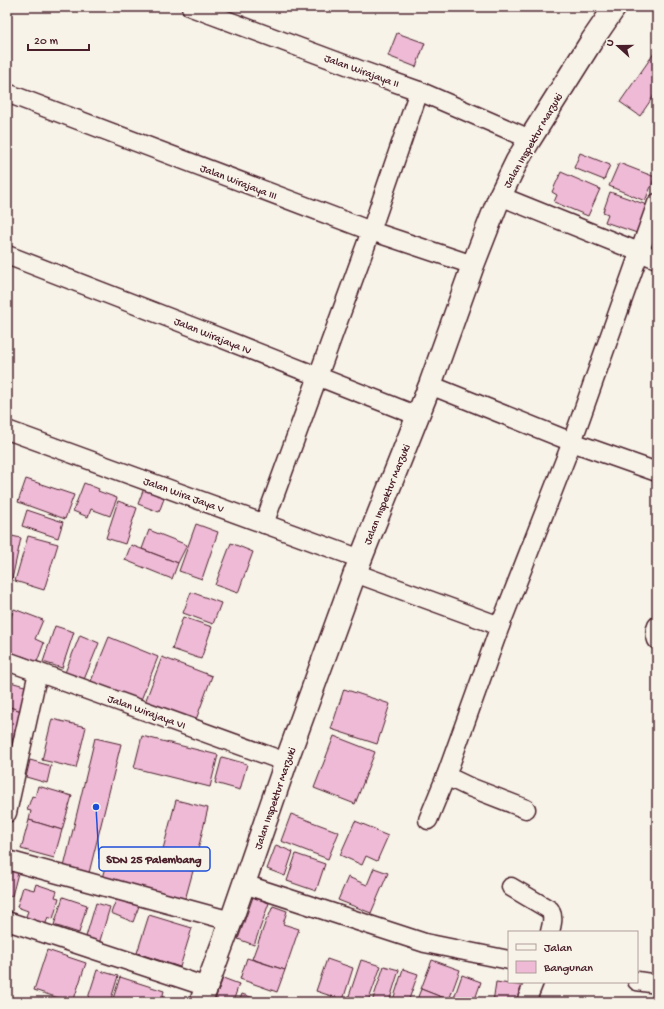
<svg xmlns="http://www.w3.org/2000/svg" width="664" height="1009" viewBox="0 0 664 1009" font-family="'Gochi Hand',sans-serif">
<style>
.building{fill:#eebad6;stroke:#4a1f2b}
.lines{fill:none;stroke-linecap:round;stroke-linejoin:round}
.minor-casing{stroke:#4a1f2b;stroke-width:21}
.tertiary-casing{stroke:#4a1f2b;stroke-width:25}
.minor{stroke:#f7f3e8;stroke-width:18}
.tertiary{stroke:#f7f3e8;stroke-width:22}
.labels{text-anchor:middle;stroke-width:3.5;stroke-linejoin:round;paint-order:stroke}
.street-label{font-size:11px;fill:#4a1f2b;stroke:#f7f3e8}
.leader{fill:none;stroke:#1d4ed8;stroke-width:1.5}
.callout-dot{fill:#1d4ed8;stroke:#f7f3e8;stroke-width:1.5}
.callout{fill:#f7f3e8;stroke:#1d4ed8;stroke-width:1.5}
.callout-label{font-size:12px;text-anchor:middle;font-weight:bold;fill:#4a1f2b}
</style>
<rect width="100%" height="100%" fill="#f7f3e8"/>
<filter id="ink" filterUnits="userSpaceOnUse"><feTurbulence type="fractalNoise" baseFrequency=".025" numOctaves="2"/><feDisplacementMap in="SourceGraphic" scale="8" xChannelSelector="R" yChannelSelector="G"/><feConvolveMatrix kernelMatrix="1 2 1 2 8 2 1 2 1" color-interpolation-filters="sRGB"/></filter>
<g filter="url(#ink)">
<!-- building -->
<g class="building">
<path d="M397 33 425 43 416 67 388 56Z"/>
<path d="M657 49V91L640 116 620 102Z"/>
<path d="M580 153 610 165 604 180 574 168Z"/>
<path d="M619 163 655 177 645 201 609 186Z"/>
<path d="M561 172 600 189 588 216 554 202 557 195 552 192Z"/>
<path d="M610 192 650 206 640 234 605 222 608 214 603 212Z"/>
<path d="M26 479 74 495 65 519 18 502Z"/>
<path d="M84 483 99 489 98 491 117 498 110 516 91 509 88 517 73 511Z"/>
<path d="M144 488 165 496 159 512 138 504Z"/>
<path d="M118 501 137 508 125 544 106 538Z"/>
<path d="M27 510 63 522 58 538 22 526Z"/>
<path d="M196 524 218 532 202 579 179 571Z"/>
<path d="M149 530 187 545 178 563 142 549Z"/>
<path d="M7 535 21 538 12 579 7 578Z"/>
<path d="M28 536 58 544 44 590 15 581Z"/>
<path d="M231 543 253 552 238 593 215 585Z"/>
<path d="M131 545 178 563 172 579 125 560Z"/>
<path d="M191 592 221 603 213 624 183 613Z"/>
<path d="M14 609 43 620 35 639 44 643 37 662 22 656 21 660 7 654V627Z"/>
<path d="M183 617 212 627 201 659 172 649Z"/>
<path d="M55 626 74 632 62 668 43 662Z"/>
<path d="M80 635 99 643 83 682 64 675Z"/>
<path d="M109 637 158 657 139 705 89 686Z"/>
<path d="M162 657 212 676 194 725 144 705Z"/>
<path d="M7 681 28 687 21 711 7 706Z"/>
<path d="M344 689 390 704 377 744 331 729Z"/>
<path d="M7 706 21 711 8 754H7Z"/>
<path d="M52 719 86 727 76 768 42 760Z"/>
<path d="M142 736 218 755 210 787 134 768Z"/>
<path d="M334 736 375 752 355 804 314 788Z"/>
<path d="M95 738 121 744 89 873 64 867Z"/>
<path d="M222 757 247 764 240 790 215 783Z"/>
<path d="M30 760 51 766 47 783 26 777Z"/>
<path d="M38 786 72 796 62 830 29 820 31 811 27 810 32 796 35 797Z"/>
<path d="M176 800 208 808 196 858 163 849Z"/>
<path d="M291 814 339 832 328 859 281 841Z"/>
<path d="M29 820 62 830 54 858 21 849Z"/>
<path d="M355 821 377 830 376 831 388 836 377 861 366 856 362 865 340 855Z"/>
<path d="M276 845 293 852 285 876 267 869Z"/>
<path d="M110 849 193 871 185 900 102 878Z"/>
<path d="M296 854 325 864 316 891 287 881Z"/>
<path d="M374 868 388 873 371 913 338 900 348 877 367 885Z"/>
<path d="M7 870 18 873 12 896 7 895Z"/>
<path d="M36 884 57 891 55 897 59 898 53 919 48 917 45 926 25 919 28 911 17 907 23 887 34 890Z"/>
<path d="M63 897 87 905 79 933 54 925Z"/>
<path d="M253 897 269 903 254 945 238 939Z"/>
<path d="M117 898 139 906 133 922 111 913Z"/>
<path d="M96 903 110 907 99 944 85 940Z"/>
<path d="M273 906 287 911 283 924 299 929 285 970 252 959 267 918H268Z"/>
<path d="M149 915 192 928 180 967 137 953Z"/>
<path d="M47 950 86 963 73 1002H71L34 990Z"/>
<path d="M247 958 285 970 277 992 240 979Z"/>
<path d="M327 959 353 968 343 1000 316 991Z"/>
<path d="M361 960 381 966 368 1002H347Z"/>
<path d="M432 960 460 970 449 1000 421 989Z"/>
<path d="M384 966 399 970 389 1002H372Z"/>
<path d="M403 969 418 974 408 1002H398L393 1000Z"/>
<path d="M97 970 118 976 110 1002H101L88 998Z"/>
<path d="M462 975 481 982 474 1002H465L454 998Z"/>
<path d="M120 977 164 991 161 1002H112Z"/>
<path d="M223 978 239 984 233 1002H214Z"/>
<path d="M496 982 524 986 522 1002H493Z"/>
<path d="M421 989 449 1000 448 1002H416Z"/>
<path d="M242 994 265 1002H239Z"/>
</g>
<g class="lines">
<!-- minor casing -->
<g class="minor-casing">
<g id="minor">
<path d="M191 7 360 70 419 91 530 139"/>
<path d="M7 93 371 231 473 265"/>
<path d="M500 196 639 252 657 259"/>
<path d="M7 255 198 329 418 416"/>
<path d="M430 385 572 442 657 472"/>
<path d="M7 430 361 559"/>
<path d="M264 524 371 231 419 91"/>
<path d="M355 573 500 626"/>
<path d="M657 626C655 630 655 635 657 640"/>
<path d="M7 661 286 762"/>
<path d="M526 809 467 786 446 776 500 626 572 442 657 203"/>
<path d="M7 813 38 672"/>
<path d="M428 820 446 776"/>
<path d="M7 860 231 921"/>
<path d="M244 884 425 943 509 960"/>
<path d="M511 887 550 910C554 918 552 923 550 932"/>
<path d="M7 921 207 987"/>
<path d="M637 981 657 984"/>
<path d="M526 1002 534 982"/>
</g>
</g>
<!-- tertiary casing -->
<g class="tertiary-casing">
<path id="tertiary" d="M201 1002 231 921 286 762 355 573 430 385 473 265 500 196 517 161 530 139 591 42 615 7"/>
</g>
<!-- minor -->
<use href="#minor" class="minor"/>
<!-- tertiary -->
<use href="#tertiary" class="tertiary"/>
</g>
</g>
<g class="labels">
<!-- street labels -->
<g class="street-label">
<text transform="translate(362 70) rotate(20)" y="4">Jalan Wirajaya II</text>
<text transform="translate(532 140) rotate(-60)" y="4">Jalan Inspektur Marzuki</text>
<text transform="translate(239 181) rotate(21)" y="4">Jalan Wirajaya III</text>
<text transform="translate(213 335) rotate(22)" y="4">Jalan Wirajaya IV</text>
<text transform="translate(184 494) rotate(20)" y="4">Jalan Wira Jaya V</text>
<text transform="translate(386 494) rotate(-68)" y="4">Jalan Inspektur Marzuki</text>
<text transform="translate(147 711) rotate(20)" y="4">Jalan Wirajaya VI</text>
<text transform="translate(274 798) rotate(-71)" y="4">Jalan Inspektur Marzuki</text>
</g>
</g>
<!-- callouts -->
<path class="leader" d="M96 807L99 859"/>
<circle class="callout-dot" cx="96" cy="807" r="4"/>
<rect class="callout" x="99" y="847" width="111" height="24" rx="4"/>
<g class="callout-label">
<text x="154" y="863">SDN 25 Palembang</text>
</g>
<!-- margin -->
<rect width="664" height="1009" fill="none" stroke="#f7f3e8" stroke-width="24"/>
<rect x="12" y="12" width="640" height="985" fill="none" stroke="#4a1f2b" stroke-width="1.5" filter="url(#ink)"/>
<!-- legend -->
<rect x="508" y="931" width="130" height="52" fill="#f7f3e8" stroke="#b29e9c"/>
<rect x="516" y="944" width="20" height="6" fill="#f7f3e8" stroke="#b29e9c"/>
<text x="544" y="951" font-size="12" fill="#4a1f2b">Jalan</text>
<rect x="516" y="961" width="20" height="12" fill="#eebad6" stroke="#b29e9c"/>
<text x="544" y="971" font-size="12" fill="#4a1f2b">Bangunan</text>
<!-- north arrow -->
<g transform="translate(618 46) rotate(291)" stroke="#f7f3e8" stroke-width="3" paint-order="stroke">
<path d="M0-3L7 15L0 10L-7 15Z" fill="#4a1f2b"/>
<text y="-6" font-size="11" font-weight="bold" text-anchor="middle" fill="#4a1f2b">U</text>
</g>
<!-- scale -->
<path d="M28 44v6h61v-6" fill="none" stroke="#4a1f2b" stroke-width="2"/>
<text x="34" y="44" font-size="12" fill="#4a1f2b" stroke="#f7f3e8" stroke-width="3" paint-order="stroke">20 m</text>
</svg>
